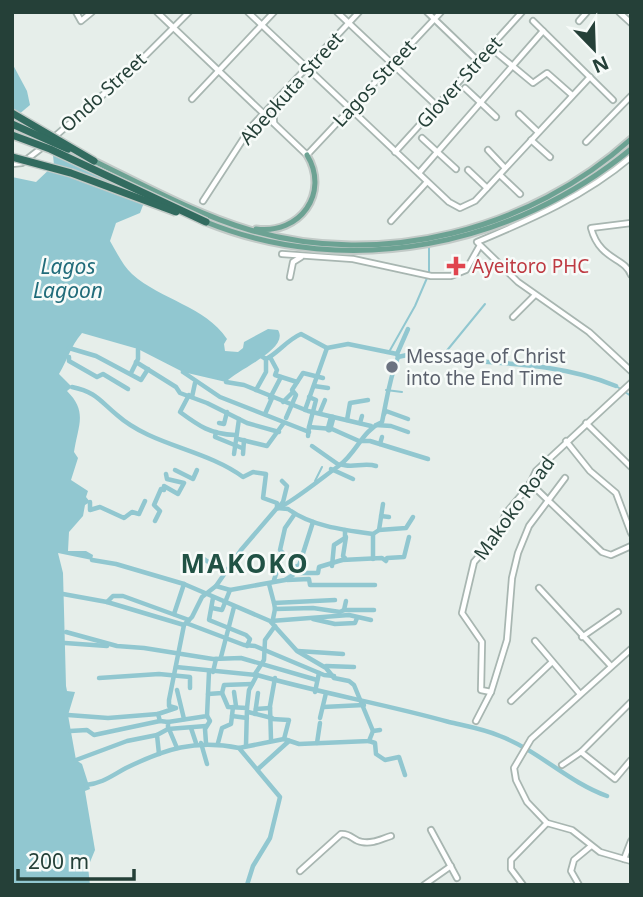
<svg xmlns="http://www.w3.org/2000/svg" width="643" height="897" viewBox="0 0 643 897" font-family="'Noto Sans',sans-serif">
<style>
.water{fill:#91c7d0}
.lines{fill:none;stroke-linecap:round;stroke-linejoin:round}
.stream{stroke:#91c7d0;stroke-width:2}
.canal{stroke:#91c7d0;stroke-width:4.5}
.river{stroke:#91c7d0;stroke-width:7}
.minor-casing{stroke:#a8b6b1;stroke-width:8}
.major-casing{stroke:#c2cac7;stroke-width:9}
.minor{stroke:#fff;stroke-width:4.5}
.major{stroke:#6ca293;stroke-width:5}
.highway-bridge-casing{stroke:#c2cac7;stroke-width:10;stroke-linecap:butt}
.highway-bridge{stroke:#326b5f;stroke-width:7}
.health-dot{fill:#e0444e;stroke:#f7fbf9;stroke-width:2.5}
.worship-dot{fill:#6b7280;stroke:#f7fbf9;stroke-width:2.5}
.labels{text-anchor:middle;stroke-width:5;stroke-linejoin:round;paint-order:stroke}
.street-label{font-size:19px;fill:#254038;stroke:#f7fbf9}
.health-label{font-size:19px;fill:#be3a42;stroke:#f7fbf9;text-anchor:start}
.worship-label{font-size:19px;fill:#5b616d;stroke:#f7fbf9;text-anchor:start}
.water-label{font-size:21px;font-style:italic;fill:#216c7a;stroke:#f7fbf9}
.district-label{font-size:26px;font-weight:bold;letter-spacing:2px;fill:#215245;stroke:#f7fbf9}
</style>
<rect width="100%" height="100%" fill="#e6eeea"/>
<!-- water -->
<g class="water">
<path d="M12 63 27 91 30 105 12 120Z"/>
<path d="M51 136 150 187 140 213 116 223 110 241C116 251 123 266 132 274 161 300 205 306 227 339L224 344 225 351 238 352 243 348 244 342 268 329 278 330C290 349 238 369 226 382L183 372 138 349 82 333C70 347 68 359 59 374L72 387 67 391C88 412 78 425 74 452L78 458 71 480 88 491 86 497 90 502 85 505 83 516 69 532 68 551H86L93 555 92 560 58 553 63 573 66 686 67 691 75 692 68 715 76 760 82 764 90 789 85 791 95 850 88 867 90 885H12V177L36 182 54 165Z"/>
</g>
<g class="lines">
<!-- stream -->
<g class="stream">
<path d="M429 273V244"/>
<path d="M389 352 415 306 427 278"/>
<path d="M440 359 485 304"/>
<path d="M616 386 631 396"/>
<path d="M386 390 402 392"/>
<path d="M315 481 322 467"/>
</g>
<!-- canal -->
<g class="canal">
<path d="M69 348 96 356 141 380 148 369"/>
<path d="M258 354 266 359C278 353 287 340 301 334L327 348 348 344 397 354 398 357 407 355C476 364 551 359 616 386"/>
<path d="M397 354 408 329"/>
<path d="M69 357V361L97 377 103 374 128 389"/>
<path d="M270 357 277 370 275 375 297 382"/>
<path d="M136 362 176 387 180 393 207 403 247 423 279 432"/>
<path d="M183 372 220 397 309 432"/>
<path d="M131 373 138 359V349"/>
<path d="M226 382 244 385 308 411 371 426"/>
<path d="M314 386 328 388"/>
<path d="M72 387C96 392 100 401 117 415 152 446 205 449 243 477L253 472 266 474 263 498 277 503V508L288 509C311 526 343 530 373 534V559"/>
<path d="M256 390 266 372V359"/>
<path d="M189 395 180 412C199 426 210 434 235 435"/>
<path d="M192 397 195 383"/>
<path d="M270 398 281 377"/>
<path d="M283 402 293 392"/>
<path d="M305 410 327 348"/>
<path d="M320 412 325 400"/>
<path d="M265 414 272 398"/>
<path d="M384 414 386 411 408 419"/>
<path d="M286 418 296 395 292 390 303 373 323 378"/>
<path d="M347 420 350 403 368 400"/>
<path d="M219 423 224 424 227 412"/>
<path d="M360 423 362 416"/>
<path d="M376 425 391 426 408 432"/>
<path d="M309 427 316 400 309 397"/>
<path d="M216 432 215 437 242 448"/>
<path d="M308 436 309 427 332 429 359 441"/>
<path d="M238 439 267 446 283 424"/>
<path d="M360 441H370L428 459"/>
<path d="M380 444 382 437"/>
<path d="M312 446 339 465"/>
<path d="M234 454 239 419"/>
<path d="M243 454 244 440"/>
<path d="M341 464C350 469 364 462 376 466"/>
<path d="M331 469 353 479"/>
<path d="M175 470 193 479 197 470"/>
<path d="M90 502V510L100 507 124 518 132 512 139 514 145 501"/>
<path d="M278 508 283 502 287 486 282 481"/>
<path d="M381 516 389 517"/>
<path d="M155 521 160 511 154 505 161 489 164 490V486L178 494 184 483 167 479 166 474"/>
<path d="M379 530 383 504"/>
<path d="M373 534 379 530 406 528 413 517"/>
<path d="M204 559 224 573"/>
<path d="M92 560 116 564 184 584 270 621 297 651 326 668 334 678 349 681 354 685 373 731"/>
<path d="M342 560 345 558 343 556 346 537"/>
<path d="M332 566 334 545 345 538V530"/>
<path d="M298 569 313 522"/>
<path d="M274 580 283 553 280 550 285 528 294 515"/>
<path d="M287 580 309 579 310 585H375"/>
<path d="M269 584 274 603"/>
<path d="M216 586 230 590 285 580 293 575 292 568 297 566 299 573H318L319 567 342 560 382 558 386 561 387 558 404 557 409 537"/>
<path d="M63 594 107 602 184 625"/>
<path d="M213 598 209 620 246 635 250 639 247 646"/>
<path d="M107 602 113 596H123L189 620"/>
<path d="M212 608 222 610 230 590"/>
<path d="M275 609 274 603 335 600"/>
<path d="M344 610H374"/>
<path d="M174 614 184 584"/>
<path d="M273 619 275 609 313 608 340 612 344 610 346 601"/>
<path d="M313 619 335 624 355 623 357 618"/>
<path d="M271 621 349 615 371 620"/>
<path d="M186 623 244 645 255 646 324 675 334 676"/>
<path d="M66 632 117 646 144 648 213 659 241 658 317 680"/>
<path d="M65 643 107 646"/>
<path d="M298 651 343 654"/>
<path d="M221 657 234 607"/>
<path d="M326 666 354 667"/>
<path d="M176 667 257 675"/>
<path d="M213 672 216 659"/>
<path d="M255 674 264 660 265 640 275 626"/>
<path d="M99 678 159 674 190 677V688"/>
<path d="M177 690 184 719"/>
<path d="M234 692 236 706"/>
<path d="M315 692 319 673"/>
<path d="M222 693 228 707 247 708 246 745"/>
<path d="M208 694 222 693 224 685 252 684"/>
<path d="M323 707 364 705"/>
<path d="M247 708 249 690 257 675C320 693 385 704 449 722 466 726 484 729 500 736 539 751 568 782 607 796"/>
<path d="M256 709 270 708"/>
<path d="M248 712 272 718"/>
<path d="M255 714 258 693"/>
<path d="M68 715 108 718 158 714"/>
<path d="M232 716 247 718"/>
<path d="M320 718 326 693"/>
<path d="M272 719 289 720 284 739"/>
<path d="M168 722 207 716 209 672"/>
<path d="M191 728 196 743"/>
<path d="M168 729 206 726"/>
<path d="M169 729 177 748"/>
<path d="M70 731 87 730 94 735 160 721"/>
<path d="M271 740 270 706 275 678"/>
<path d="M369 741 375 743 376 754 385 760 399 757 405 775"/>
<path d="M201 743 207 764"/>
<path d="M206 743 205 729 210 721 207 716"/>
<path d="M218 743 222 728 231 724 233 707"/>
<path d="M317 743 320 723"/>
<path d="M239 748 284 739 299 744 369 741 373 731 380 730"/>
<path d="M159 754 157 735 168 729V722L160 721 158 714 176 708 169 706V700L184 625 192 617 202 597 216 586 241 550 277 508C287 507 328 473 340 465 357 452 362 431 382 422 387 399 389 380 398 357"/>
<path d="M76 760 127 741 157 735"/>
<path d="M258 769 289 741"/>
<path d="M86 785C103 783 111 776 126 768 165 749 195 739 239 748L280 797 270 838 253 866 247 885"/>
</g>
<!-- river -->
<path class="river" d="M329 429 332 418"/>
<!-- minor casing -->
<g class="minor-casing">
<g id="minor">
<path d="M76 12 81 21 92 12"/>
<path d="M157 12 307 155 441 12"/>
<path d="M248 12 449 202 460 208 475 201 590 77"/>
<path d="M337 12 437 106"/>
<path d="M427 12 478 61"/>
<path d="M619 12 631 23"/>
<path d="M533 21 613 100"/>
<path d="M579 21 587 12"/>
<path d="M498 54 533 83 547 73 572 95"/>
<path d="M465 88 496 117"/>
<path d="M192 99 274 12"/>
<path d="M273 104 274 123"/>
<path d="M519 114 538 132"/>
<path d="M53 138 127 74 189 12"/>
<path d="M422 138 456 169"/>
<path d="M531 140 550 157"/>
<path d="M586 142 631 96"/>
<path d="M488 150 505 168"/>
<path d="M395 152 522 12"/>
<path d="M631 157C585 196 532 219 477 242L518 282 589 332 631 371"/>
<path d="M12 164 22 163 44 146"/>
<path d="M468 170 487 188"/>
<path d="M419 173 543 31"/>
<path d="M500 175 520 194"/>
<path d="M203 201 251 127 359 12"/>
<path d="M391 221 427 182"/>
<path d="M631 223 591 228C600 261 625 257 631 275"/>
<path d="M282 254 353 259 431 276H451L466 270 479 247"/>
<path d="M290 277 293 262 301 257"/>
<path d="M513 317 535 295"/>
<path d="M586 423 631 467"/>
<path d="M566 441 590 471 616 493 631 533"/>
<path d="M530 483 602 552 611 555 631 546"/>
<path d="M539 588 611 666"/>
<path d="M582 637 618 612"/>
<path d="M535 641 580 694"/>
<path d="M631 649 531 739 514 768 516 780 527 802 547 823 572 830 600 852 631 861"/>
<path d="M491 692 481 690 482 642 462 613 474 562 495 538 506 513 529 486 536 471 631 383"/>
<path d="M511 701 552 662"/>
<path d="M476 721 491 692 507 640 512 578 518 553 529 526 565 478"/>
<path d="M581 752 615 779 631 760"/>
<path d="M562 765 581 752 631 702"/>
<path d="M431 830 457 878"/>
<path d="M624 859 631 841"/>
<path d="M300 871 341 834C351 833 353 841 362 842 373 844 381 839 391 836"/>
<path d="M424 885 451 866"/>
<path d="M523 885 511 869V860L547 823"/>
<path d="M579 885 571 871 574 860 591 846"/>
</g>
</g>
<!-- major casing -->
<g class="major-casing">
<g id="major">
<path d="M94 161C145 186 196 214 250 230 382 269 530 230 631 139"/>
<path d="M206 222C349 280 514 246 631 149"/>
<path d="M256 229C300 235 330 193 307 155"/>
</g>
</g>
<!-- minor -->
<use href="#minor" class="minor"/>
<!-- major -->
<use href="#major" class="major"/>
<!-- highway-bridge casing -->
<g class="highway-bridge-casing">
<g id="highway-bridge">
<path d="M12 113 94 161"/>
<path d="M12 124 68 149"/>
<path d="M12 135 50 149 206 222"/>
<path d="M12 157 71 173 176 212"/>
</g>
</g>
<!-- highway-bridge -->
<use href="#highway-bridge" class="highway-bridge"/>
</g>
<!-- markers -->
<path class="health-dot" d="M452.5 255.5h7v7h7v7h-7v7h-7v-7h-7v-7h7z"/>
<circle class="worship-dot" cx="392" cy="367" r="7"/>
<g class="labels">
<!-- street labels -->
<g class="street-label">
<text transform="translate(459 82) rotate(-48)" y="7">Glover Street</text>
<text transform="translate(374 83) rotate(-47)" y="7">Lagos Street</text>
<text transform="translate(291 88) rotate(-48)" y="7">Abeokuta Street</text>
<text transform="translate(103 92) rotate(-42)" y="7">Ondo Street</text>
<text transform="translate(514 508) rotate(-54)" y="7">Makoko Road</text>
</g>
<!-- health labels -->
<g class="health-label">
<text x="472" y="273">Ayeitoro PHC</text>
</g>
<!-- worship labels -->
<g class="worship-label">
<text x="406" y="363">Message of Christ<tspan x="406" dy="22">into the End Time</tspan></text>
</g>
<!-- water labels -->
<g class="water-label">
<text x="68" y="274">Lagos<tspan x="68" dy="24">Lagoon</tspan></text>
</g>
<!-- district labels -->
<g class="district-label">
<text x="245" y="573">MAKOKO</text>
</g>
</g>
<!-- border -->
<rect width="643" height="897" fill="none" stroke="#254038" stroke-width="28"/>
<!-- north arrow -->
<g transform="translate(594 49) rotate(157)" stroke="#f7fbf9" stroke-width="5" paint-order="stroke">
<path d="M0-5L12 26L0 18L-12 26Z" fill="#254038"/>
<text y="-10" font-size="19" font-weight="bold" text-anchor="middle" fill="#254038">N</text>
</g>
<!-- scale -->
<path d="M18 869v10h116v-10" fill="none" stroke="#254038" stroke-width="3.5"/>
<text x="28" y="869" font-size="21" fill="#254038" stroke="#f7fbf9" stroke-width="5" paint-order="stroke">200 m</text>
</svg>
